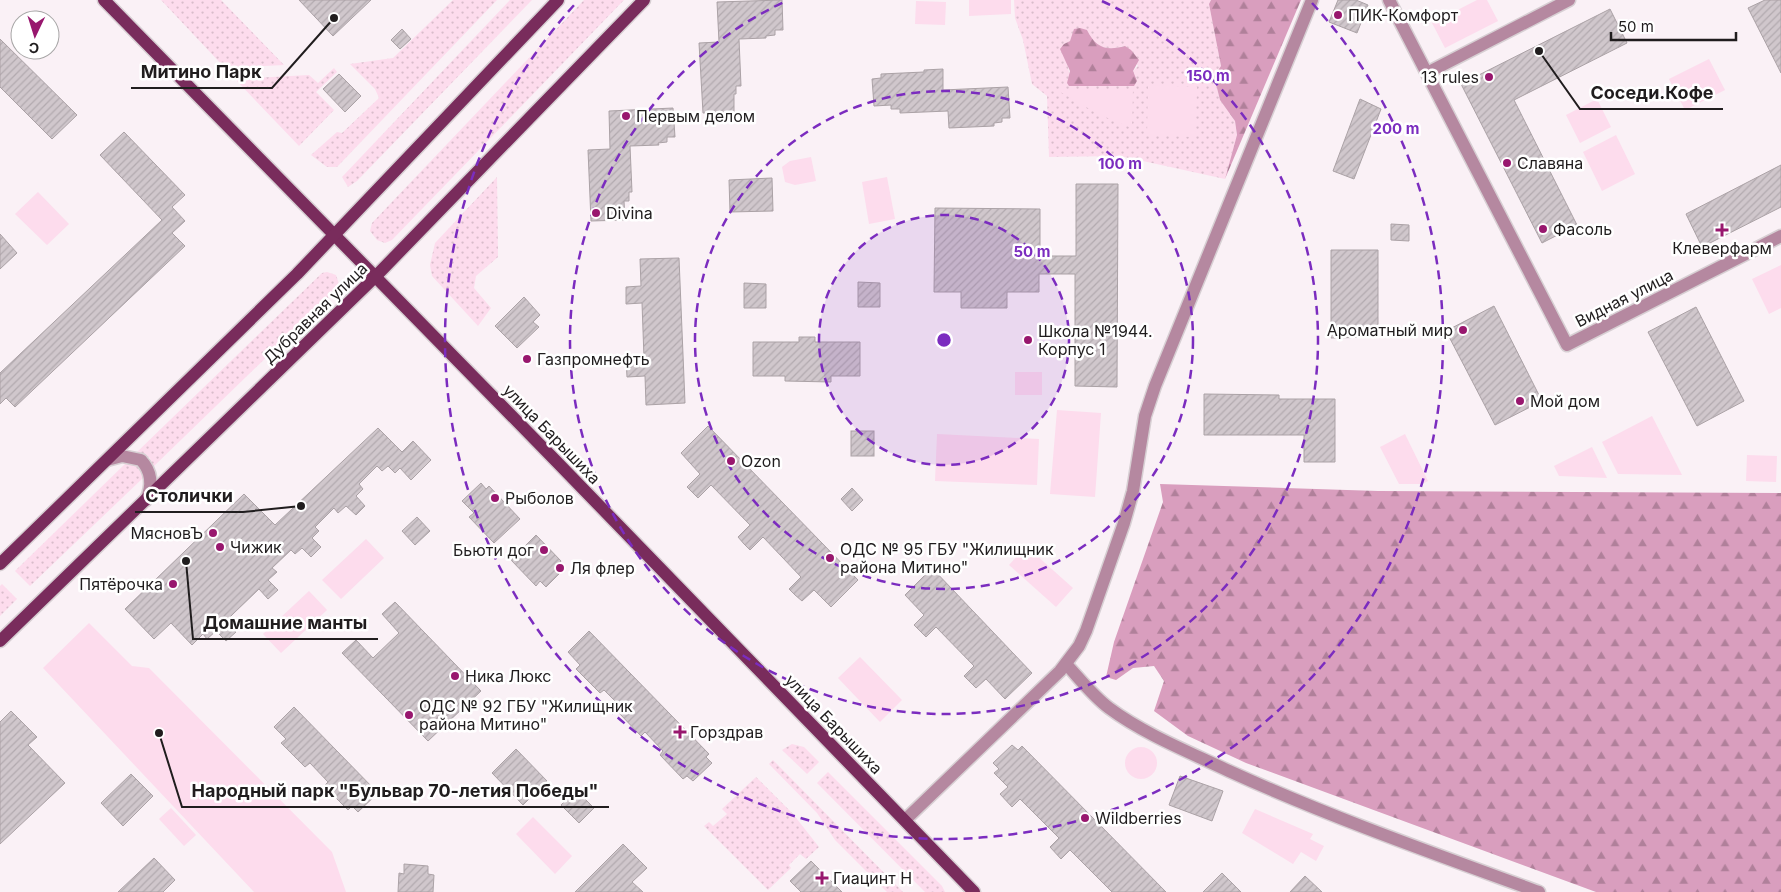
<svg xmlns="http://www.w3.org/2000/svg" width="1781" height="892" viewBox="0 0 1781 892" font-family="Inter,sans-serif">
<style>
.grass{fill:url(#grass-dots);fill-rule:evenodd}
.forest{fill:url(#forest-firs)}
.green{fill:#fddced}
.building{fill:url(#building-hatch);stroke:#aba2a6}
.lines{fill:none;stroke-linecap:round;stroke-linejoin:round}
.minor-casing{stroke:#d7cfd3;stroke-width:15}
.major-casing{stroke:#d7cfd3;stroke-width:15}
.minor{stroke:#b588a0;stroke-width:12}
.major{stroke:#792c5c;stroke-width:12}
.ring{fill:none;stroke:#7b2cbf;stroke-width:2.5;stroke-dasharray:9 6}
.poi-dot{fill:#98176e;stroke:#fff;stroke-width:2}
.labels{text-anchor:middle;stroke-width:5;stroke-linejoin:round;paint-order:stroke}
.poi-label{font-size:16px;fill:#201d1e;stroke:#fff;text-anchor:start}
.street-label{font-size:16px;fill:#201d1e;stroke:#fff}
.centre{fill:#7b2cbf;stroke:#fff;stroke-width:2.5}
.ring-label{font-size:15px;text-anchor:middle;font-weight:bold;fill:#7b2cbf;stroke:#fff;stroke-width:5;stroke-linejoin:round;paint-order:stroke}
.leader{fill:none;stroke:#201d1e;stroke-width:2}
.callout-dot{fill:#201d1e;stroke:#fff;stroke-width:2}
.callout-label{font-size:18px;text-anchor:middle;font-weight:bold;fill:#201d1e;stroke:#fff;stroke-width:5;stroke-linejoin:round;paint-order:stroke}
</style>
<defs>
<pattern id="grass-dots" width="8" height="8" patternUnits="userSpaceOnUse" patternTransform="scale(1.25)"><rect width="8" height="8" fill="#fddced"/><path d="M2 2h.1M6 6h.1" fill="none" stroke="#d9bccb" stroke-width="1.8" stroke-linecap="round"/></pattern>
<pattern id="forest-firs" width="22" height="20" patternUnits="userSpaceOnUse" patternTransform="scale(1.25)"><rect width="22" height="20" fill="#d99ebe"/><path d="M5 1l3.5 6h-7zM16 11l3.5 6h-7z" fill="#b0809a"/></pattern>
<pattern id="building-hatch" width="6" height="6" patternUnits="userSpaceOnUse" patternTransform="scale(1.25)"><rect width="6" height="6" fill="#d0c7cc"/><path d="M-1 1l2-2M0 6l6-6M5 7l2-2" fill="none" stroke="#b2aaaf"/></pattern>
</defs>
<rect width="100%" height="100%" fill="#faf1f6"/>
<!-- grass -->
<g class="grass">
<path d="M161 0H221L284 65 225 68Z"/>
<path d="M453 0H497L337 167H327L311 155 337 132 342 133 379 98 375 89 350 64 393 58Z"/>
<path d="M510 0H532L357 181 348 187 342 177Z"/>
<path d="M584 0H624L392 240 385 243 377 240 370 231 372 223Z"/>
<path d="M1014 0H1211L1209 4 1221 66 1214 76 1220 100 1235 121 1237 136 1225 179 1120 156 1049 157 1047 96 1032 84 1023 40 1015 18ZM1087 30C1096 48 1106 51 1124 46L1138 66 1133 71V75L1070 78 1064 44 1070 41 1073 36Z"/>
<path d="M334 68 337 72 316 92 334 110 299 146 235 79 309 75 318 83Z"/>
<path d="M497 177 498 257 476 276 474 288 491 308 478 326 432 276 430 265 435 243Z"/>
<path d="M327 272 336 275 339 284 337 289 152 468 150 458 137 452 322 273Z"/>
<path d="M127 462 138 465 143 472V478L30 586 15 571Z"/>
<path d="M2 584 17 599 0 616V586Z"/>
<path d="M792 744 804 747 819 762 807 774 782 750Z"/>
<path d="M773 760 903 892H887L835 840 817 813 769 764Z"/>
<path d="M828 772 942 886 945 892H925L817 783Z"/>
<path d="M756 777 793 814 819 847 806 859 800 854 789 865 791 868 768 890 704 826 709 822 713 826 727 814 722 809Z"/>
</g>
<!-- forest -->
<g class="forest">
<path d="M1211 0H1301L1225 179 1237 135 1235 121 1220 100 1214 76 1221 66 1209 4Z"/>
<path d="M1080 28 1087 30C1096 48 1106 51 1125 46L1131 50 1139 60 1133 71 1137 81 1134 86H1069L1067 83 1070 71 1060 49 1064 44 1070 41 1074 29Z"/>
<path d="M1160 484 1378 491 1781 493V892H1596L1246 763 1188 736 1154 711 1164 681 1154 666 1133 668 1116 680 1106 677 1114 642 1163 502Z"/>
</g>
<!-- green -->
<g class="green">
<path d="M969 0H1011V14L969 16Z"/>
<path d="M1477 0H1487L1498 21 1445 48 1432 23Z"/>
<path d="M916 1 946 2 945 25 915 24Z"/>
<path d="M1709 59 1725 90 1685 110 1669 79Z"/>
<path d="M1148 85 1197 87 1195 137 1147 135Z"/>
<path d="M1133 89 1132 128 1098 114 1057 90Z"/>
<path d="M1597 99 1611 127 1580 143 1566 115Z"/>
<path d="M1616 135 1635 174 1602 191 1583 152Z"/>
<path d="M811 157 816 181 795 185 785 182 782 167 790 161Z"/>
<path d="M887 177 895 219 869 224 862 182Z"/>
<path d="M38 192 69 224 47 245 15 214Z"/>
<path d="M1781 265V308L1769 314 1752 279Z"/>
<rect x="1015" y="372" width="27" height="23"/>
<path d="M1057 410 1101 413 1095 497 1050 494Z"/>
<path d="M1652 416 1682 475 1618 474 1602 442Z"/>
<path d="M937 434 1039 439 1037 485 935 481Z"/>
<path d="M1405 434 1428 481 1422 484H1399L1380 447Z"/>
<path d="M1592 447 1607 478 1559 476 1554 466Z"/>
<path d="M1747 455 1777 456 1776 482 1746 481Z"/>
<path d="M366 539 384 558 341 599 322 580Z"/>
<path d="M1026 546 1073 588 1056 607 1009 565Z"/>
<path d="M309 591 327 610 281 653 263 634Z"/>
<path d="M89 623 132 666 149 668 332 852 346 892H254L43 668Z"/>
<path d="M860 657 902 700 880 722 838 678Z"/>
<circle cx="1141" cy="763" r="16"/>
<path d="M171 808 196 835 184 846 159 819Z"/>
<path d="M1255 809 1313 834 1310 839 1324 846 1316 861 1301 852 1293 864 1242 833Z"/>
<path d="M533 817 572 856 555 874 516 834Z"/>
</g>
<!-- building -->
<g class="building">
<path d="M299 0H371L333 36Z"/>
<path d="M782 0 783 30H775V35L766 36V38L739 39 741 86H736V94H734V112L703 113 699 43 719 42 717 2Z"/>
<path d="M1338 0H1356L1368 5 1357 33 1329 22Z"/>
<path d="M1765 0H1781V73L1748 8Z"/>
<path d="M1610 9 1627 43 1514 100 1577 225 1542 243 1461 84Z"/>
<path d="M402 29 411 39 400 49 391 40Z"/>
<path d="M0 39 77 115 52 139 0 87Z"/>
<path d="M943 69V90L1008 87 1010 118H1002V122L994 123V126L949 128 948 111 900 113V109H891V105L874 106 872 79 881 78V74L924 72V70Z"/>
<path d="M339 74 361 96 345 112 323 89Z"/>
<path d="M1360 99 1381 109 1354 179 1333 171Z"/>
<path d="M673 108 675 137H667V142L658 143 659 145 630 146 632 192H629V201H624L625 220 591 221 588 150 610 149 609 111Z"/>
<path d="M124 132 185 195 172 207 185 221 172 233 185 246 15 407 6 398 0 404V373L162 220 100 155Z"/>
<path d="M1781 165V207L1702 247 1686 214Z"/>
<path d="M772 178 773 211 730 212 729 180Z"/>
<path d="M1076 184H1118L1117 387 1075 386V274H1039V292H1007V308H961V292H934L935 208 1040 209V256H1076Z"/>
<path d="M1391 224 1409 225V241L1391 240Z"/>
<path d="M0 234 17 253 0 269Z"/>
<path d="M1331 250H1378V337L1331 338Z"/>
<path d="M679 258 685 403 646 405 645 376 627 377 626 359 644 358 642 303 626 304V287L641 286 640 259Z"/>
<path d="M858 282 880 283V307H858Z"/>
<path d="M744 283 766 284V308H744Z"/>
<path d="M524 297 540 315 533 322 539 327 517 348 495 326Z"/>
<path d="M1494 306 1542 401 1495 425 1446 331Z"/>
<path d="M1696 307 1744 401 1697 426 1648 332Z"/>
<path d="M799 337H815V342H860V376H831V382L785 381V376H753V342H799Z"/>
<path d="M1204 394 1279 395V399H1335V462H1304V435H1204Z"/>
<path d="M708 426 858 580 831 607 814 590 802 601 795 595 789 589 801 577 763 537 750 550 744 544 738 537 750 525 711 485 698 498 687 487 700 474 681 453Z"/>
<path d="M378 428 402 452 413 441 431 460 411 480 400 468 395 473 388 466 382 471 377 466 359 484 363 489 356 496 365 506 356 515 346 506 338 513 334 508 315 527 319 531 312 538 321 547 311 557 302 548 295 554 291 550 272 568 277 572 268 580 278 590 268 599 259 589 234 613 225 622 236 632 226 641 216 631 207 639 203 634 192 645 171 623 154 639 125 609 244 494 275 525Z"/>
<rect x="851" y="431" width="23" height="25"/>
<path d="M481 483 486 489 489 486 520 519 494 543 469 517 474 513 462 501Z"/>
<path d="M852 488 863 500 852 511 841 499Z"/>
<path d="M417 517 430 531 415 545 402 531Z"/>
<path d="M536 535 561 561 559 564 564 569 546 587 540 581 536 586 511 560Z"/>
<path d="M932 568 1032 673 1005 699 986 679 976 688 964 676 974 666 936 627 926 637 914 625 924 615 905 595Z"/>
<path d="M395 602 481 691 428 741 342 653 356 640 373 658 399 633 382 614Z"/>
<path d="M589 631 709 754 706 757 712 763 693 781 687 776 683 779 660 755 663 751 645 732 641 736 618 712 622 708 604 690 600 693 576 669 580 665 568 652Z"/>
<path d="M294 707 378 793 358 812 352 806 348 810 324 786 328 782 310 763 305 767 281 743 286 739 274 727Z"/>
<path d="M11 711 37 737 28 745 65 783 0 844V722Z"/>
<path d="M1012 745 1018 750 1022 746 1166 892H1112L1070 850 1061 859 1050 847 1059 838 1020 799 1012 807 1000 794 1008 787 994 773 999 769 993 763Z"/>
<path d="M516 749 547 781 523 805 492 773Z"/>
<path d="M131 774 153 796 123 826 101 803Z"/>
<path d="M1180 776 1223 791 1212 821 1169 805Z"/>
<path d="M576 790 594 808 579 823 561 805Z"/>
<path d="M623 844 647 868 632 882 643 892H575Z"/>
<path d="M154 858 175 880 163 892H118Z"/>
<path d="M811 861 842 892H801L790 881Z"/>
<path d="M404 864 428 866V874L434 875 433 892H398L399 873 404 874Z"/>
<path d="M1222 873 1241 892H1203Z"/>
<path d="M1305 876 1322 892H1290Z"/>
</g>
<g class="lines">
<!-- minor casing -->
<g class="minor-casing">
<g id="minor">
<path d="M1389 0 1567 345 1781 236"/>
<path d="M1427 73 1569 0"/>
<path d="M107 460 122 456 141 460C152 472 153 485 146 500"/>
<path d="M1066 664C1080 679 1092 695 1109 708 1144 734 1189 752 1229 771 1330 817 1435 854 1539 892"/>
<path d="M905 820 1060 671 1079 646 1086 631 1124 523 1133 491 1145 416 1155 386 1312 0"/>
</g>
</g>
<!-- major casing -->
<g class="major-casing">
<g id="major">
<path d="M104 0 556 461 974 892"/>
<path d="M0 564 297 274 558 0"/>
<path d="M0 641 376 276 644 0"/>
</g>
</g>
<!-- minor -->
<use href="#minor" class="minor"/>
<!-- major -->
<use href="#major" class="major"/>
</g>
<!-- distance rings -->
<circle cx="944" cy="340" r="125" fill="#7b2cbf" fill-opacity=".12"/>
<g class="ring">
<circle cx="944" cy="340" r="125"/>
<circle cx="944" cy="340" r="249"/>
<path d="M1102 1A374 374 0 1 1 786 1"/>
<path d="M1312 3A499 499 0 1 1 576 3"/>
</g>
<!-- markers -->
<g class="poi-dot">
<circle cx="1338" cy="15" r="5"/>
<circle cx="1489" cy="77" r="5"/>
<circle cx="626" cy="116" r="5"/>
<circle cx="1507" cy="163" r="5"/>
<circle cx="596" cy="213" r="5"/>
<circle cx="1543" cy="229" r="5"/>
<path d="M1719.5 222.5h5v5h5v5h-5v5h-5v-5h-5v-5h5z"/>
<circle cx="1463" cy="330" r="5"/>
<circle cx="1028" cy="340" r="5"/>
<circle cx="527" cy="359" r="5"/>
<circle cx="1520" cy="401" r="5"/>
<circle cx="731" cy="461" r="5"/>
<circle cx="495" cy="498" r="5"/>
<circle cx="213" cy="533" r="5"/>
<circle cx="220" cy="547" r="5"/>
<circle cx="544" cy="550" r="5"/>
<circle cx="830" cy="558" r="5"/>
<circle cx="560" cy="568" r="5"/>
<circle cx="173" cy="584" r="5"/>
<circle cx="455" cy="676" r="5"/>
<circle cx="409" cy="715" r="5"/>
<path d="M677.5 724.5h5v5h5v5h-5v5h-5v-5h-5v-5h5z"/>
<circle cx="1085" cy="818" r="5"/>
<path d="M819.5 870.5h5v5h5v5h-5v5h-5v-5h-5v-5h5z"/>
</g>
<g class="labels">
<!-- poi labels -->
<g class="poi-label">
<text x="1348" y="21">ПИК-Комфорт</text>
<text x="1479" y="83" text-anchor="end">13 rules</text>
<text x="636" y="122">Первым делом</text>
<text x="1517" y="169">Славяна</text>
<text x="606" y="219">Divina</text>
<text x="1553" y="235">Фасоль</text>
<text x="1722" y="254" text-anchor="middle">Клеверфарм</text>
<text x="1453" y="336" text-anchor="end">Ароматный мир</text>
<text x="1038" y="337">Школа №1944.<tspan x="1038" dy="18">Корпус 1</tspan></text>
<text x="537" y="365">Газпромнефть</text>
<text x="1530" y="407">Мой дом</text>
<text x="741" y="467">Ozon</text>
<text x="505" y="504">Рыболов</text>
<text x="203" y="539" text-anchor="end">МясновЪ</text>
<text x="230" y="553">Чижик</text>
<text x="840" y="555">ОДС № 95 ГБУ "Жилищник<tspan x="840" dy="18">района Митино"</tspan></text>
<text x="534" y="556" text-anchor="end">Бьюти дог</text>
<text x="570" y="574">Ля флер</text>
<text x="163" y="590" text-anchor="end">Пятёрочка</text>
<text x="465" y="682">Ника Люкс</text>
<text x="419" y="712">ОДС № 92 ГБУ "Жилищник<tspan x="419" dy="18">района Митино"</tspan></text>
<text x="690" y="738">Горздрав</text>
<text x="1095" y="824">Wildberries</text>
<text x="833" y="884">Гиацинт Н</text>
</g>
<!-- street labels -->
<g class="street-label">
<text transform="translate(1624 298) rotate(-27)" y="6">Видная улица</text>
<text transform="translate(315 313) rotate(-44)" y="6">Дубравная улица</text>
<text transform="translate(552 434) rotate(46)" y="6">улица Барышиха</text>
<text transform="translate(834 724) rotate(46)" y="6">улица Барышиха</text>
</g>
</g>
<circle cx="944" cy="340" r="8" class="centre"/>
<g class="ring-label">
<text x="1208" y="81">150 m</text>
<text x="1396" y="134">200 m</text>
<text x="1120" y="169">100 m</text>
<text x="1032" y="257">50 m</text>
</g>
<!-- callouts -->
<path class="leader" d="M334 18L272 88H131M1539 51L1580 109H1723M301 506L243 512H135M186 561L193 639H378M159 733L182 807H609"/>
<g class="callout-dot">
<circle cx="334" cy="18" r="5"/>
<circle cx="1539" cy="51" r="5"/>
<circle cx="301" cy="506" r="5"/>
<circle cx="186" cy="561" r="5"/>
<circle cx="159" cy="733" r="5"/>
</g>
<g class="callout-label">
<text x="201" y="78">Митино Парк</text>
<text x="1652" y="99">Соседи.Кофе</text>
<text x="189" y="502">Столички</text>
<text x="285" y="629">Домашние манты</text>
<text x="395" y="797">Народный парк "Бульвар 70-летия Победы"</text>
</g>
<!-- north arrow -->
<g transform="translate(35 35) rotate(184)"><circle r="24" fill="#ffffff" stroke="#a6a5a5"/>
<path d="M0-4L9 19L0 12L-9 19Z" fill="#98176e"/>
<text y="-8" font-size="14" font-weight="bold" text-anchor="middle" fill="#201d1e">С</text>
</g>
<!-- scale -->
<path d="M1611 32v8h125v-8" fill="none" stroke="#201d1e" stroke-width="2.5"/>
<text x="1618" y="32" font-size="15" fill="#201d1e" stroke="#ffffff" stroke-width="4" paint-order="stroke">50 m</text>
</svg>
